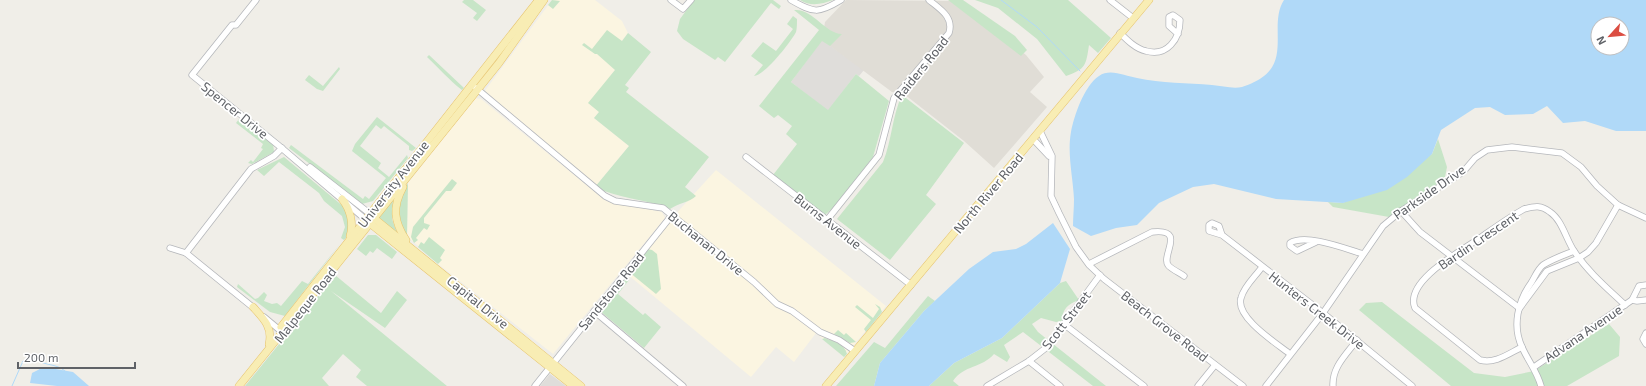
<svg xmlns="http://www.w3.org/2000/svg" width="1646" height="386" viewBox="0 0 1646 386" font-family="'Exo 2',sans-serif">
<style>
.commercial{fill:#fbf5e1}
.industrial{fill:#dfddda}
.education{fill:#e0ddd6}
.green{fill:#c7e5c7}
.water{fill:#b0d9f8;fill-rule:evenodd}
.lines{fill:none;stroke-linecap:round;stroke-linejoin:round}
.stream{stroke:#b0d9f8;stroke-width:1}
.minor-casing{stroke:#b5b7bb;stroke-width:7}
.major-casing{stroke:#e6c26b;stroke-width:8}
.minor{stroke:#fff;stroke-width:5.5}
.major{stroke:#f8edb4;stroke-width:7}
.labels{text-anchor:middle;stroke-width:3.5;stroke-linejoin:round;paint-order:stroke}
.street-label{font-size:13px;fill:#5f6267;stroke:#fff}
</style>
<rect width="100%" height="100%" fill="#f0eee8"/>
<!-- commercial -->
<g class="commercial">
<path d="M552 0H595L622 21 628 33 622 41 615 70 611 75 599 112 594 118 629 146 595 187 484 92Z"/>
<path d="M475 98 481 99 606 201 662 212 665 218 553 354 438 264 407 236 408 183Z"/>
<path d="M716 170 886 306 844 357 816 333 794 362 776 347 751 377 627 274 671 219Z"/>
</g>
<!-- industrial -->
<g class="industrial">
<path d="M822 40 864 70 859 76 856 74 828 111 791 82Z"/>
<path d="M550 374 566 386H540Z"/>
</g>
<!-- education -->
<path class="education" d="M846 0 958 1 1026 55 1044 77 1030 92 1047 107 994 168 964 141 904 94 892 92 822 40 825 22Z"/>
<!-- green -->
<g class="green">
<path d="M464 0H473L486 10 477 21 473 18 477 13 462 2Z"/>
<path d="M552 0 560 1 553 9 548 5Z"/>
<path d="M694 0H773L781 6 779 9 771 3 725 62 718 57 715 60 683 39 677 31 680 19Z"/>
<path d="M800 0H833C822 4 811 7 800 0Z"/>
<path d="M948 0H963L1015 36 1027 50 1021 56Z"/>
<path d="M975 0H1068L1111 38 1098 53 1089 45C1086 65 1086 69 1066 76L1037 39 998 8Z"/>
<path d="M794 10C813 8 824 33 842 34L830 46 822 41 791 82 828 110 856 74 889 101 873 157 837 204 825 215 773 175 797 144 786 134 792 126 778 115 774 118 759 106 819 30Z"/>
<path d="M793 16 797 19C797 23 797 29 796 32 791 42 764 76 754 76L763 65 751 56 763 42 776 51 793 29 787 24Z"/>
<path d="M607 30 622 41 628 33 651 52 625 85 629 88 626 92 709 157 685 187 696 196C690 202 679 203 670 209 646 199 619 199 595 187L629 146 594 118 599 112 588 103 615 70 597 54H595L582 45 584 43 592 49Z"/>
<path d="M429 55 464 88 462 90C449 80 439 68 427 57Z"/>
<path d="M339 67 340 69 323 91 317 89 305 80 309 75 323 86Z"/>
<path d="M902 95 964 143 926 195 936 204 890 260 837 219 883 162C892 140 892 116 902 95Z"/>
<path d="M377 117 416 148 412 151 409 150V146L384 126 381 129 376 125 360 146 381 163 378 168 389 177 407 155 408 158 373 201 362 204 289 148 291 145 363 199 365 196 369 199 386 178 352 151 355 144Z"/>
<path d="M239 119H242L273 143 274 152 252 164 248 163 251 160 253 162 263 149 261 148 263 144 236 123Z"/>
<path d="M1438 139 1447 167 1445 177 1404 212 1389 217 1333 207 1328 202 1343 203 1432 154Z"/>
<path d="M284 157 344 207 348 215 349 234 344 240 341 238 345 227 342 216 324 201 319 193 279 162 264 176 257 170Z"/>
<path d="M452 179 457 183 451 191H446L424 218V223L430 225 427 230 424 228 416 238 418 240 414 243 411 237 413 227Z"/>
<path d="M408 183 407 236C394 215 398 204 408 183Z"/>
<path d="M393 199 392 219 397 233 378 217Z"/>
<path d="M368 235H376L397 252 392 259 377 248 373 253 370 251 366 256 357 249Z"/>
<path d="M429 237 445 250 440 258 442 260 438 264 418 247 421 242 424 244Z"/>
<path d="M340 244 285 316 270 312 237 287 238 284 255 299 258 298 264 292 267 295 264 301 272 304 277 303 281 306 302 281 308 284Z"/>
<path d="M647 249 652 250 657 254 661 289 656 294 629 272Z"/>
<path d="M335 275 381 313 397 291 407 300 385 328 331 291 447 386H367L356 377 361 370 343 354 322 378 329 386H245Z"/>
<path d="M628 279 629 280 618 294 643 315 645 313 661 327 644 348 600 311 602 306 623 281Z"/>
<path d="M1066 281 1079 300C1068 304 1062 309 1062 321L1056 322 1041 318 1032 324 1038 332 1106 386H1093L1023 332 1004 345 1010 357 1007 362 994 354C982 368 964 365 953 381L959 386H929L954 363 1002 338 1060 283Z"/>
<path d="M928 296 935 301 924 311 880 363 874 386H836L874 342 885 348Z"/>
<path d="M1382 302 1474 373 1505 377 1534 371 1609 324 1620 337 1619 356 1567 386H1451L1359 310 1366 303Z"/>
<path d="M875 304 880 307 882 312 866 332 864 329 871 320 855 307 857 305 873 318 879 309Z"/>
<path d="M838 330 844 335 846 333 856 342 850 343 834 334Z"/>
<path d="M825 338C833 341 845 344 847 354L844 357 822 339Z"/>
</g>
<!-- water -->
<g class="water">
<path d="M1284 0H1646V131H1616L1585 121 1563 123 1547 106 1533 114 1505 115 1490 107 1475 108 1441 130 1432 154 1407 177 1387 190 1343 203 1276 199 1214 184 1193 187 1159 203 1137 225 1116 228 1091 236 1073 226C1073 217 1074 208 1074 199 1073 177 1067 154 1071 132 1074 116 1084 86 1099 76 1110 68 1125 76 1137 78 1161 83 1188 83 1212 85 1222 86 1233 89 1242 87 1249 85 1259 80 1264 76 1289 57 1269 23 1284 0ZM1598 24H1622V48H1598Z"/>
<path d="M1053 223 1070 249 1060 283 1002 338 954 363 929 386H874L880 363 924 311 969 269 993 252 1016 249 1026 244Z"/>
<path d="M44 367 73 372 89 386H57L30 383 32 373Z"/>
</g>
<g class="lines">
<!-- stream -->
<g class="stream">
<path d="M1001 0 1037 27 1080 71"/>
<path d="M12 386 23 361 36 359C44 366 56 363 65 371"/>
</g>
<!-- minor casing -->
<g class="minor-casing">
<g id="minor">
<path d="M256 0 236 25H232L192 75 278 145 365 219"/>
<path d="M671 0 683 9 691 0"/>
<path d="M791 0C814 13 818 14 841 0"/>
<path d="M1110 0 1133 18"/>
<path d="M1120 33C1127 40 1136 49 1146 51 1167 57 1180 39 1180 20L1173 15 1169 17V26L1178 34"/>
<path d="M476 88 605 196 615 201 663 208 754 282 777 304 792 311 820 332 839 340 855 351"/>
<path d="M1040 131 1052 156 1051 196 1059 213 1076 247 1089 265 1104 279 1243 386"/>
<path d="M1033 139 1049 156"/>
<path d="M746 157 911 285"/>
<path d="M310 167 369 213"/>
<path d="M1401 211 1420 232 1518 307"/>
<path d="M827 220 879 155 894 98 949 33C954 17 940 9 929 0"/>
<path d="M1222 235 1219 226 1212 223 1209 225V231L1222 235 1323 313 1412 386"/>
<path d="M1316 242 1297 251 1290 246V243C1306 233 1346 249 1363 254"/>
<path d="M170 248 186 253 255 309"/>
<path d="M186 253 251 169 274 156 282 148"/>
<path d="M1089 264 1152 232C1187 228 1161 255 1168 265 1171 269 1180 273 1184 276"/>
<path d="M1262 267C1255 277 1244 286 1241 298 1235 317 1276 343 1290 354"/>
<path d="M1632 300 1637 301 1646 300"/>
<path d="M1519 309 1547 271 1579 258 1588 252 1596 243 1618 205"/>
<path d="M594 311 683 386"/>
<path d="M264 317 282 332"/>
<path d="M1065 325 1144 386"/>
<path d="M1646 333 1643 339 1646 344"/>
<path d="M1522 347C1508 354 1495 364 1480 360L1415 308C1404 282 1459 252 1477 240 1493 229 1508 218 1524 209 1535 206 1541 205 1550 212 1562 220 1566 239 1574 251 1588 272 1607 288 1625 305"/>
<path d="M1029 361 1060 386"/>
<path d="M1534 367 1632 300 1639 286 1646 285"/>
<path d="M535 386 672 215"/>
<path d="M987 386 1029 361 1047 347 1100 275"/>
<path d="M1198 386 1215 365"/>
<path d="M1266 386 1323 313 1383 226 1401 211 1463 172 1475 158 1487 150 1512 147 1562 153 1581 167 1597 186 1618 205 1646 218"/>
<path d="M1333 386C1332 367 1346 355 1357 340"/>
<path d="M1541 386C1537 371 1528 361 1522 347 1512 326 1518 301 1531 283 1535 277 1537 270 1543 265 1552 259 1564 255 1574 251"/>
</g>
</g>
<!-- major casing -->
<g class="major-casing">
<g id="major">
<path d="M403 187C392 207 394 222 406 240"/>
<path d="M342 199C350 209 354 223 350 236"/>
<path d="M370 215 581 386"/>
<path d="M367 221 573 386"/>
<path d="M253 307C263 318 273 327 269 344"/>
<path d="M281 327 537 2"/>
<path d="M239 386 499 63 544 0"/>
<path d="M826 386 1149 0"/>
</g>
</g>
<!-- minor -->
<use href="#minor" class="minor"/>
<!-- major -->
<use href="#major" class="major"/>
</g>
<g class="labels">
<!-- street labels -->
<g class="street-label">
<text transform="translate(921 68) rotate(-51)" y="5">Raiders Road</text>
<text transform="translate(235 110) rotate(39)" y="5">Spencer Drive</text>
<text transform="translate(393 184) rotate(-52)" y="5">University Avenue</text>
<text transform="translate(1429 192) rotate(-35)" y="5">Parkside Drive</text>
<text transform="translate(988 193) rotate(-50)" y="5">North River Road</text>
<text transform="translate(828 221) rotate(38)" y="5">Burns Avenue</text>
<text transform="translate(1478 240) rotate(-34)" y="5">Bardin Crescent</text>
<text transform="translate(706 243) rotate(39)" y="5">Buchanan Drive</text>
<text transform="translate(611 291) rotate(-51)" y="5">Sandstone Road</text>
<text transform="translate(478 302) rotate(39)" y="5">Capital Drive</text>
<text transform="translate(305 305) rotate(-52)" y="5">Malpeque Road</text>
<text transform="translate(1317 310) rotate(38)" y="5">Hunters Creek Drive</text>
<text transform="translate(1066 320) rotate(-52)" y="5">Scott Street</text>
<text transform="translate(1165 326) rotate(38)" y="5">Beach Grove Road</text>
<text transform="translate(1583 333) rotate(-34)" y="5">Advana Avenue</text>
</g>
</g>
<!-- north arrow -->
<g transform="translate(1610 36) rotate(243)"><circle r="19" fill="#ffffff" stroke="#bfc0c2"/>
<path d="M0-3L7 15L0 10L-7 15Z" fill="#db4d42"/>
<text y="-6" font-size="11" font-weight="bold" text-anchor="middle" fill="#5f6267">N</text>
</g>
<!-- scale -->
<path d="M18 362v6h117v-6" fill="none" stroke="#5f6267" stroke-width="2"/>
<text x="24" y="362" font-size="12" fill="#5f6267" stroke="#ffffff" stroke-width="3" paint-order="stroke">200 m</text>
</svg>
